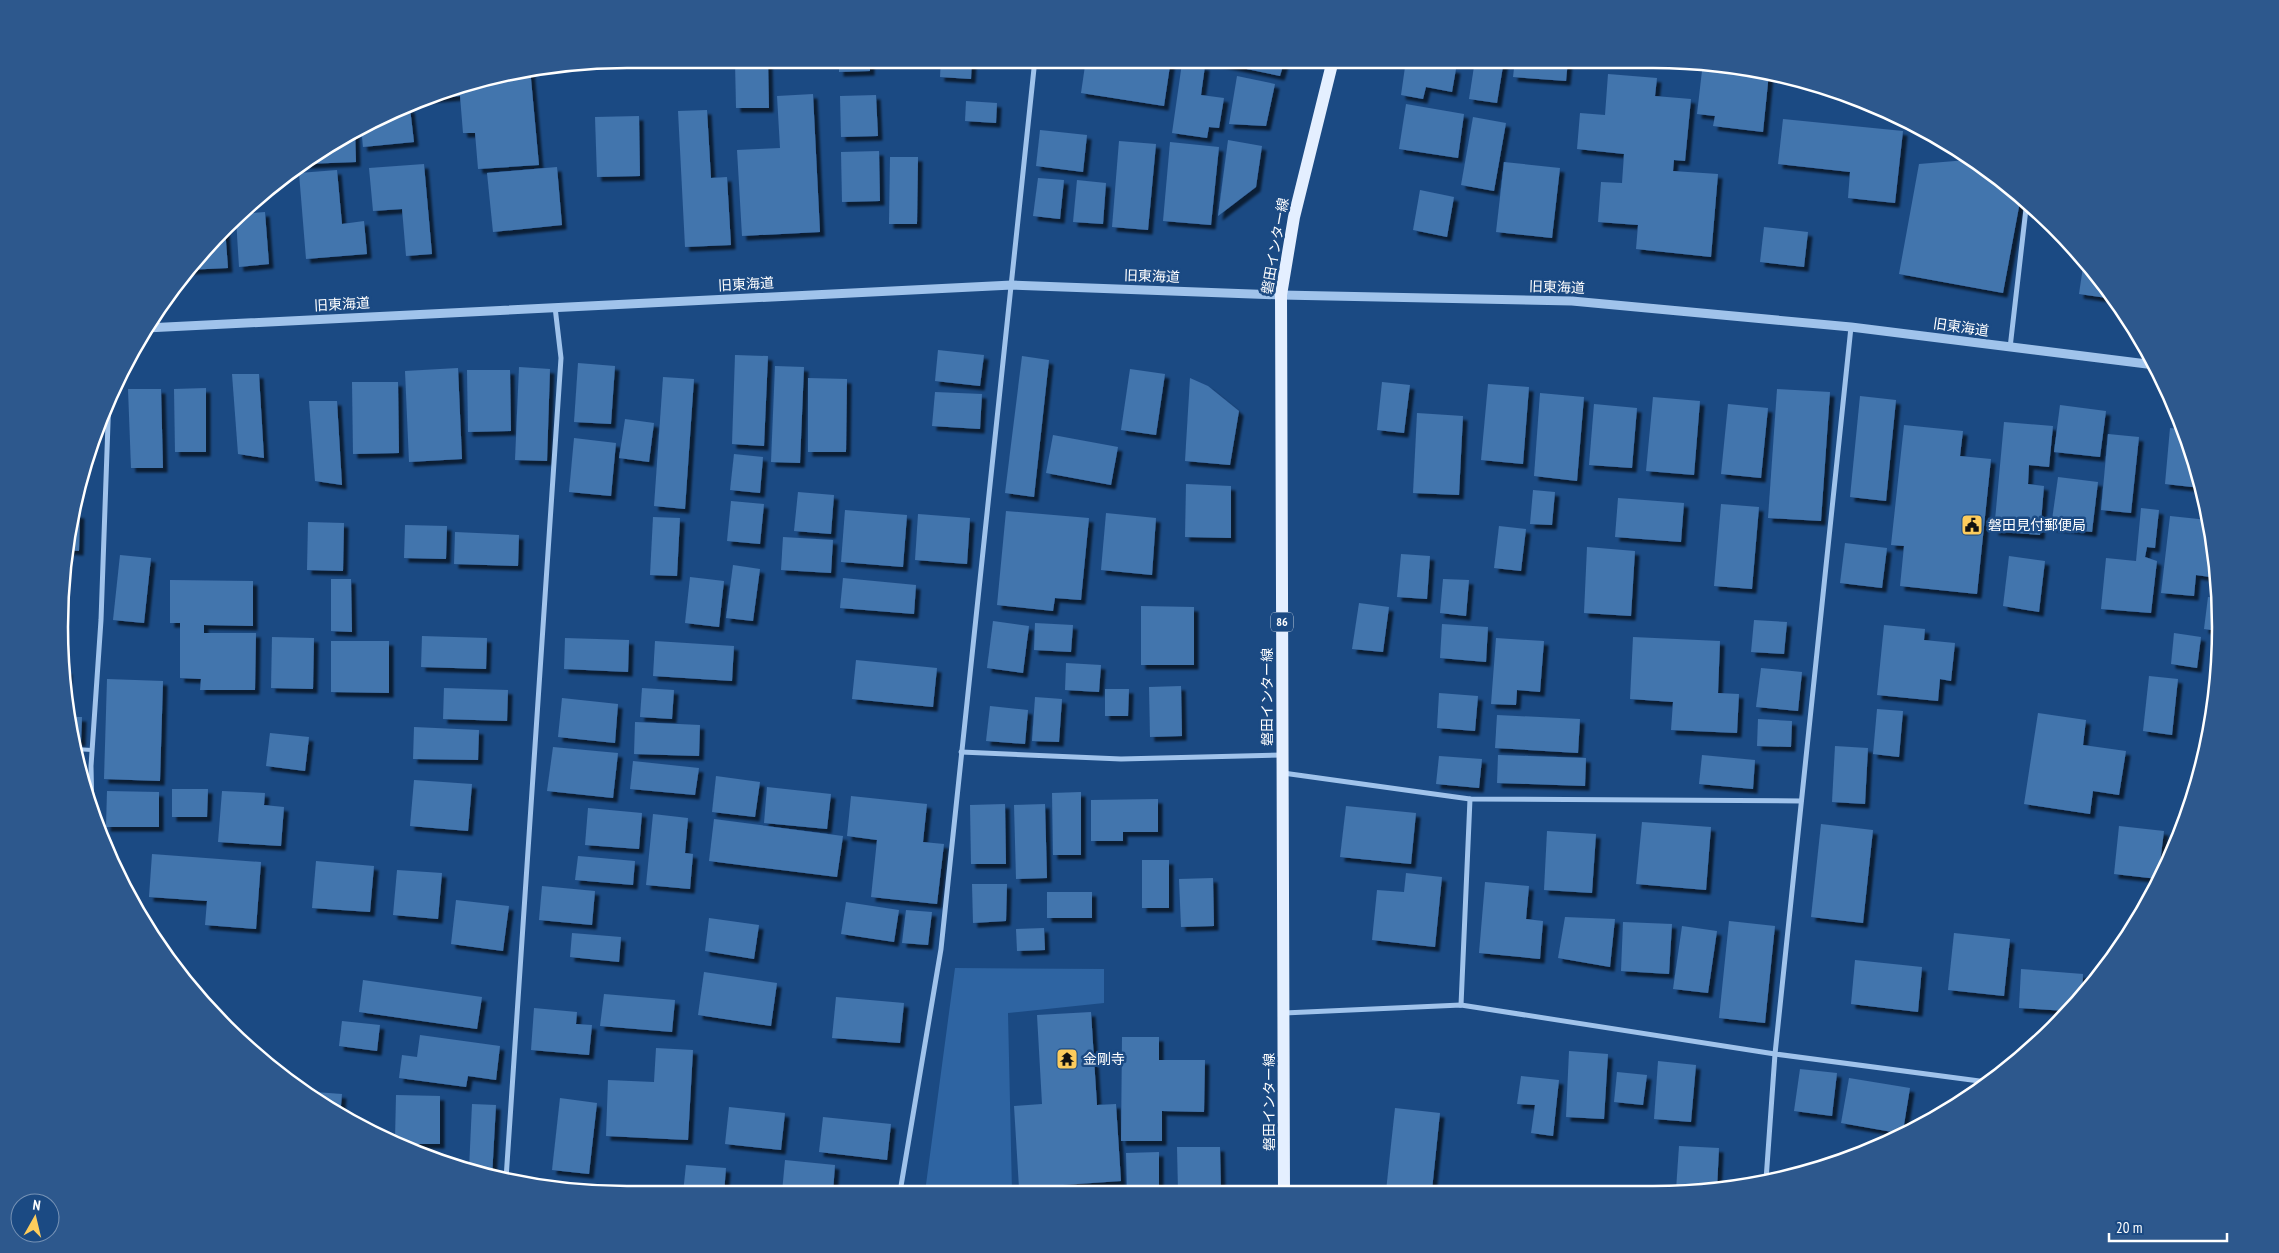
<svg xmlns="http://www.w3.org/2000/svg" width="2279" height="1253" viewBox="0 0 2279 1253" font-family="'PT Sans Narrow','Noto Sans JP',sans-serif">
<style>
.green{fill:#2e64a2}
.building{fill:#4374ad;filter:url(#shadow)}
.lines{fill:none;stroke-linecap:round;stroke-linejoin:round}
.service{stroke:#a0c3eb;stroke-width:4}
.minor{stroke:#a0c3eb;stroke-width:5}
.tertiary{stroke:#a0c3eb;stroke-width:9}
.primary{stroke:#e4efff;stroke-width:12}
.labels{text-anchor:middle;stroke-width:5;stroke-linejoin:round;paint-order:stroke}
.shield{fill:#1b4a83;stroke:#bbc9da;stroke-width:1}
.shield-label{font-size:12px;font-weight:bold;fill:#fff}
.street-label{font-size:14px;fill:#fff;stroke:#1b4a83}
.poi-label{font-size:14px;fill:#fff;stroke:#1b4a83;text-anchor:start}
.rim{fill:none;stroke:#fff;stroke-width:2.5}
</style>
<defs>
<filter id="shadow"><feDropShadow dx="4.5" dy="4.5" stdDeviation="1" flood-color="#0009"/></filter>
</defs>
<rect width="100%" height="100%" fill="#1b4a83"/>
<!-- green -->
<path class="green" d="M955 968 1104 969V1003L1008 1013 1012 1192H925Z"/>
<!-- building -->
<g class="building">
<path d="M839 59H870V71L839 72Z"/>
<path d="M941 59H972L971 79 940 77Z"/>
<path d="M1086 59H1171L1164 106 1081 93Z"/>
<path d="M1214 59H1285L1280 76 1213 62Z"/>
<path d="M768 60 769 108H736L735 61Z"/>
<path d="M1406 60 1456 69 1452 92 1426 87 1423 99 1401 95Z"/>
<path d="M1475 60H1504L1497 103 1469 99Z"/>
<path d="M1515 60H1568L1566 81 1513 77Z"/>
<path d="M1703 62 1769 73 1763 132 1713 126 1715 116 1697 114Z"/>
<path d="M1182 63 1205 66 1201 95 1224 98 1219 128 1209 127 1207 138 1172 133Z"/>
<path d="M530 68 539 165 478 169 475 133H463L460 96 422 99 444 89 516 70Z"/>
<path d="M1608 74 1657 78 1655 96 1691 99 1685 161 1674 160 1673 171 1718 174 1711 257 1636 249 1638 225 1598 222 1601 182 1622 183 1624 154 1577 149 1580 113 1605 115Z"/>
<path d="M1237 76 1275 84 1266 126 1229 124Z"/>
<path d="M813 94 820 232 742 236 737 150 780 148 777 96Z"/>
<path d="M876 95 878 136 841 137 840 96Z"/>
<path d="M966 101 997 103 996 123 965 121Z"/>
<path d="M1406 104 1464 114 1458 158 1399 149Z"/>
<path d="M410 108 414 142 363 147 361 126 399 109Z"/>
<path d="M707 110 711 178 727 177 731 245 685 247 678 111Z"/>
<path d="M639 116 640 176 597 177 595 117Z"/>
<path d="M1473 117 1506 123 1494 191 1461 185Z"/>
<path d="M1783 119 1903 131 1895 203 1848 198 1850 172 1778 164Z"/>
<path d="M355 129 356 162 305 164V160L343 135Z"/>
<path d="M1040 130 1087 135 1083 172 1036 166Z"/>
<path d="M1228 140 1262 146 1256 187 1218 216Z"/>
<path d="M1119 141 1156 144 1148 230 1112 227Z"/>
<path d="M1170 142 1219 147 1211 225 1163 221Z"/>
<path d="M879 151 880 201 842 202 841 152Z"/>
<path d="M890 157H918L917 224H889Z"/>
<path d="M1968 157 2021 196 2003 293 1899 274 1919 164 1967 160Z"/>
<path d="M1504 162 1560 168 1552 238 1496 232Z"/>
<path d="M424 164 432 254 406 256 402 209 373 211 369 168Z"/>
<path d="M557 167 562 225 493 232 487 173Z"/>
<path d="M337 170 342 224 364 221 367 254 306 259 299 173Z"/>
<path d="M1038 178 1064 180 1060 219 1033 216Z"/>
<path d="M1077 180 1106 183 1103 224 1073 222Z"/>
<path d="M1420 190 1454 197 1447 237 1413 230Z"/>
<path d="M265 212 269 264 239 267 236 218 240 214Z"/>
<path d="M1764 227 1808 232 1804 267 1760 262Z"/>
<path d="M225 228 228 268 186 270 200 252Z"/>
<path d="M2084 260 2103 281 2114 299 2079 294Z"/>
<path d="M938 350 984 355 980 386 935 381Z"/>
<path d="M735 355 768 356 764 446 732 444Z"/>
<path d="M1022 356 1049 360 1034 497 1005 493Z"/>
<path d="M578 363 615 366 611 424 574 422Z"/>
<path d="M775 366 804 367 800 463 771 462Z"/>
<path d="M519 367 550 369 547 461 515 460Z"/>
<path d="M458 368 462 459 409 462 405 371Z"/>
<path d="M1130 369 1165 374 1156 435 1121 430Z"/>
<path d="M467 370H510L511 431 468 432Z"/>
<path d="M232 374H259L264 458 238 454Z"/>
<path d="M663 377 694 379 685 509 654 506Z"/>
<path d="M808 378 847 379 846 452H808Z"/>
<path d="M1190 378 1208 386 1239 411 1230 465 1185 461Z"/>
<path d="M352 382H398L399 453 353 454Z"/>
<path d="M1382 382 1410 385 1404 433 1377 430Z"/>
<path d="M1488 384 1529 387 1523 464 1481 460Z"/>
<path d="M206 388V452H175L174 389Z"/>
<path d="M128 389H161L163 468H131Z"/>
<path d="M1777 389 1830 392 1821 521 1768 518Z"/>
<path d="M935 392 982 394 980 429 932 426Z"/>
<path d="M1540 393 1584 397 1577 481 1534 476Z"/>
<path d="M1860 396 1896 400 1886 501 1850 497Z"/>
<path d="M1653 397 1700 401 1694 475 1646 471Z"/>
<path d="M309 401H337L342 485 315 481Z"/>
<path d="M1594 404 1637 408 1632 468 1589 465Z"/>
<path d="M1728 404 1768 408 1761 478 1721 474Z"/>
<path d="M2060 405 2106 411 2100 457 2054 452Z"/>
<path d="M1417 413 1463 416 1459 495 1413 493Z"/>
<path d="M625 419 654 423 649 462 619 458Z"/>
<path d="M2004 422 2053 426 2049 467 2029 465 2028 484 2044 486 2040 535 1994 531Z"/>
<path d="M1904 425 1963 431 1960 456 1991 459 1977 594 1900 586 1904 546 1891 545Z"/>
<path d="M2170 428 2182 429 2201 479V488L2165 484Z"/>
<path d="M2108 434 2139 437 2131 513 2101 510Z"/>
<path d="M1053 435 1118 447 1111 485 1046 473Z"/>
<path d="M574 438 616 443 611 496 569 492Z"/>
<path d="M734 454 763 457 760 493 730 490Z"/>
<path d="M2058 477 2098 482 2092 532 2051 527Z"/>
<path d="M1186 484 1231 486V538L1185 537Z"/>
<path d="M1533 490 1555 492 1552 525 1530 524Z"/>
<path d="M798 492 834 495 831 534 794 531Z"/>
<path d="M1618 498 1684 503 1681 542 1615 537Z"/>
<path d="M731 501 764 504 760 544 727 541Z"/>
<path d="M1721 504 1759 507 1752 589 1714 586Z"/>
<path d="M2141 508 2159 510 2155 548 2147 547 2145 557 2157 561 2151 613 2101 609 2106 558 2136 561Z"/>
<path d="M845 510 907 515 903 567 841 562Z"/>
<path d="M1006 511 1089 518 1081 600 1055 598 1053 611 997 605Z"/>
<path d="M73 513 80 514 79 551 66 550Z"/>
<path d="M1106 513 1156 518 1152 575 1101 570Z"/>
<path d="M918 514 970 518 967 564 915 560Z"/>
<path d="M2170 516 2208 520 2217 578 2196 575 2194 596 2161 593Z"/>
<path d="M653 517 680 518 677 576 650 575Z"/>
<path d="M308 522 344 523 343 571 307 570Z"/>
<path d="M405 525 447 526 446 559 404 558Z"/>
<path d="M1499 526 1526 529 1521 571 1494 568Z"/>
<path d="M455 532 519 535 518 566 454 564Z"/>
<path d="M783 537 833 540 831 573 781 570Z"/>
<path d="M1845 543 1887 548 1882 588 1840 583Z"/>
<path d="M1587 547 1635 551 1631 616 1584 613Z"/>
<path d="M1401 554 1430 556 1427 599 1397 597Z"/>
<path d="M120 555 151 558 144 623 113 620Z"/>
<path d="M2009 556 2045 561 2039 612 2003 606Z"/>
<path d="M733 565 760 569 753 621 726 618Z"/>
<path d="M690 577 724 581 719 627 685 623Z"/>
<path d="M843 578 916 585 914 614 840 608Z"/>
<path d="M331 579H351L352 632 331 631Z"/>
<path d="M1443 579 1469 580 1466 616 1440 613Z"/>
<path d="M170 580 253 581V626L204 625V633H256L255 690H200L201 679 180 678V623H170Z"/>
<path d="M2208 597 2219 598 2218 631 2204 629Z"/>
<path d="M1359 603 1389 607 1383 652 1352 649Z"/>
<path d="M1141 606 1194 607V665H1141Z"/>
<path d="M1754 620 1787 622 1784 654 1751 652Z"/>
<path d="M993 621 1029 626 1023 673 987 668Z"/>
<path d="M1035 623 1073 625 1071 652 1034 650Z"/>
<path d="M1442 624 1488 627 1486 662 1440 658Z"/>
<path d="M1884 625 1925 629 1924 640 1955 643 1951 681 1940 679 1938 701 1877 695Z"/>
<path d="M2174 633 2201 637 2197 668 2171 664Z"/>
<path d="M422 636 487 638 486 669 421 667Z"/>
<path d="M272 637 314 638 313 689 271 688Z"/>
<path d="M1633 637 1720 641 1718 693 1739 694 1737 733 1671 730 1673 702 1630 699Z"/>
<path d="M565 638 629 640 628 672 564 669Z"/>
<path d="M1496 638 1544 641 1540 692 1517 690 1516 705 1491 704Z"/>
<path d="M331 641H389V693L331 692Z"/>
<path d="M655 641 734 646 732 681 653 676Z"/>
<path d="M856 660 937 668 933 707 852 699Z"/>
<path d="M1066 663 1101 665 1099 692 1065 690Z"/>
<path d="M1761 668 1802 672 1798 711 1756 707Z"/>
<path d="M61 670H68L66 694H65Z"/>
<path d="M2149 676 2178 679 2172 735 2143 731Z"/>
<path d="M107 679 163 681 160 781 104 779Z"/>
<path d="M1181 686 1182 736 1150 737 1149 687Z"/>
<path d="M444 688 508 690 507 721 443 719Z"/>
<path d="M642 688 674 690 672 719 640 717Z"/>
<path d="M1105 689H1129L1128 716H1105Z"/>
<path d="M1439 693 1478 696 1475 731 1437 728Z"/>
<path d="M1035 697 1062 699 1059 742 1032 741Z"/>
<path d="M562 698 618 704 615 743 558 737Z"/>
<path d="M990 706 1028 710 1025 744 986 741Z"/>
<path d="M1877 709 1903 711 1899 757 1873 754Z"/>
<path d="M2038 713 2086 720 2083 745 2126 751 2119 795 2093 791 2090 814 2024 804Z"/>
<path d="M1497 715 1580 719 1578 753 1495 748Z"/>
<path d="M69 717H82L81 742 73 741Z"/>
<path d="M1758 719 1792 721 1791 747 1757 746Z"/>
<path d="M635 722 700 725 699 756 634 754Z"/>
<path d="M414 727 479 730 478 760 413 759Z"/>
<path d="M270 733 309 737 305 771 266 766Z"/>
<path d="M1835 746 1868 748 1865 804 1832 802Z"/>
<path d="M553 747 618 753 613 798 547 791Z"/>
<path d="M1498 755 1586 758 1585 786 1497 783Z"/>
<path d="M1702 755 1755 760 1753 789 1699 784Z"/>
<path d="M1439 756 1482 759 1479 788 1436 784Z"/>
<path d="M633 761 699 768 695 795 630 789Z"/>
<path d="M716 776 760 782 755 817 712 812Z"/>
<path d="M414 780 472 784 468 831 410 826Z"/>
<path d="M767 787 831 794 827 829 764 823Z"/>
<path d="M172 789H208L207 817H172Z"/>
<path d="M107 791 159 792V827H106Z"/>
<path d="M222 791 265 793 264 805 284 807 281 846 218 842Z"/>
<path d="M1081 792V855H1053L1052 793Z"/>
<path d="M851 796 927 804 923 842 944 844 937 904 871 897 877 840 847 836Z"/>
<path d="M1158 799V832H1123V841H1091V800Z"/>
<path d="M1005 804 1006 864H971L970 805Z"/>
<path d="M1045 804 1047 878 1016 879 1014 805Z"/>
<path d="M1346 806 1416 813 1411 864 1340 857Z"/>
<path d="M588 808 642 813 639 849 585 845Z"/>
<path d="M653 814 688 818 685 853 693 854 690 889 646 885Z"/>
<path d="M714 819 843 836 837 877 709 861Z"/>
<path d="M1642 822 1711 827 1706 890 1636 884Z"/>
<path d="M1821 824 1873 830 1863 923 1811 917Z"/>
<path d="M2119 826 2164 831 2158 879 2114 874Z"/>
<path d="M1547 831 1596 834 1592 893 1544 890Z"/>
<path d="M152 854 261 862 256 929 205 925 207 901 149 897Z"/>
<path d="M578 856 635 861 633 885 575 880Z"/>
<rect x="1142" y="860" width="27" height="48"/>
<path d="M316 861 374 866 370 912 312 908Z"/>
<path d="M397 870 442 873 438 919 393 915Z"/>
<path d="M1406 873 1442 877 1435 947 1372 940 1377 890 1404 892Z"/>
<path d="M1213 878 1214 926 1181 927 1179 879Z"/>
<path d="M1485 882 1529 886 1526 919 1543 921 1540 959 1479 953Z"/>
<path d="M972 884H1007L1006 921 973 923Z"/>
<path d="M542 886 595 891 592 925 539 920Z"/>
<rect x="1047" y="892" width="45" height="26"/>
<path d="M456 900 509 906 503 951 451 944Z"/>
<path d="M846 902 899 910 894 942 841 934Z"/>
<path d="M906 910 932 912 928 945 902 943Z"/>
<path d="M1565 917 1615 919 1610 967 1558 958Z"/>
<path d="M709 918 759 925 754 959 705 951Z"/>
<path d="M1729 921 1775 926 1765 1023 1719 1018Z"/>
<path d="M1623 922 1672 924 1669 974 1621 971Z"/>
<path d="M1682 926 1717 931 1708 993 1673 989Z"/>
<path d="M1044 928 1045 950 1017 951 1016 929Z"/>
<path d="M572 933 621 937 619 962 570 957Z"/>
<path d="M1954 933 2010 939 2004 996 1948 990Z"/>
<path d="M1855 960 1922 967 1918 1012 1851 1004Z"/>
<path d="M2021 969 2083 974 2082 997 2067 1011 2019 1008Z"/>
<path d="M704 972 777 983 771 1026 698 1015Z"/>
<path d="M363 980 482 997 477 1029 359 1012Z"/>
<path d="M604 994 675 1000 672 1032 600 1026Z"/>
<path d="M836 997 904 1003 900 1043 832 1038Z"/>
<path d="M534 1008 577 1012 576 1024 592 1025 589 1055 531 1050Z"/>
<path d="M1091 1012 1097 1105 1116 1104 1121 1181 1019 1188 1014 1106 1042 1104 1037 1015Z"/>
<path d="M342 1021 380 1025 377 1051 339 1046Z"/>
<path d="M420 1035 500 1046 496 1080 468 1076 466 1087 399 1078 402 1055 417 1057Z"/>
<path d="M1122 1037H1159V1060H1205L1204 1112 1162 1111V1141H1121Z"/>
<path d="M656 1048 693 1050 688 1140 606 1136 608 1080 654 1082Z"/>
<path d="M1569 1051 1608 1054 1604 1119 1566 1117Z"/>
<path d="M1658 1061 1696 1065 1691 1122 1654 1119Z"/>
<path d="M1800 1069 1837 1073 1832 1116 1794 1111Z"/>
<path d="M1617 1072 1647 1075 1643 1105 1614 1102Z"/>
<path d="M1521 1076 1559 1080 1553 1136 1531 1133 1535 1105 1517 1104Z"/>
<path d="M1849 1078 1910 1088 1903 1131 1898 1133 1841 1123Z"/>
<path d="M301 1091 342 1094 340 1117Z"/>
<path d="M396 1095 440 1096V1144H404L395 1140Z"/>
<path d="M560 1098 597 1103 589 1174 552 1170Z"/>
<path d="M472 1104 496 1105 492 1177 469 1170Z"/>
<path d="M729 1107 785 1113 781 1150 725 1144Z"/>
<path d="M1395 1108 1440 1113 1432 1190 1386 1191Z"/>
<path d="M823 1117 891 1124 887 1160 819 1152Z"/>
<path d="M1679 1146 1719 1148 1717 1189 1676 1190Z"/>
<path d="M1177 1147H1220L1221 1191H1178Z"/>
<path d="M1159 1152V1191H1127L1126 1153Z"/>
<path d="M785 1160 835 1165 833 1192H782Z"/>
<path d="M686 1165 726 1168 724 1193H683Z"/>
</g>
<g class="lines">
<!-- service -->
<path class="service" d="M74 749 92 750"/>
<!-- minor -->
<g class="minor">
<path d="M155 310 156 327"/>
<path d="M2010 348 2027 200"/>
<path d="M961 752 1121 759 1283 755"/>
<path d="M1283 773 1470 799 1801 801"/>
<path d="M92 813 91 766 101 620 109 395"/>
<path d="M1461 1005 1470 799"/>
<path d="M1284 1013 1461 1005 1775 1054 1987 1082"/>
<path d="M506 1179 561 358 555 307"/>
<path d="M1766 1180 1775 1054 1851 327"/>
<path d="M900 1192 941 949 1035 59"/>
</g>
<!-- tertiary -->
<path class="tertiary" d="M146 328 1012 285 1281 295 1572 301 1851 327 2155 365"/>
<!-- primary -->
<path class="primary" d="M1284 1191 1281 295 1294 217 1333 60"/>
</g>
<!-- icons -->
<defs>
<g id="civic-square" transform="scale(1.125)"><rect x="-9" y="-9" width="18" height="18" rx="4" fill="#fdcc5c" stroke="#1b4a83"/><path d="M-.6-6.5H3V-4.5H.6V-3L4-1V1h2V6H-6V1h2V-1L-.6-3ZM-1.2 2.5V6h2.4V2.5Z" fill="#111"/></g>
<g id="temple-square" transform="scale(1.125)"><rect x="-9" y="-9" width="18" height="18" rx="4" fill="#fdcc5c" stroke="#1b4a83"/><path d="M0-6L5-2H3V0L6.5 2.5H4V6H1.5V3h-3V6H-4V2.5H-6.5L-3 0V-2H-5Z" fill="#111"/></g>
</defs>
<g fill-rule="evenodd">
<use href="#civic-square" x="1972" y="525"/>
<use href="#temple-square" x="1067" y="1059"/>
</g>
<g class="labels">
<!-- shield labels -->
<rect class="shield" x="1271" y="612.5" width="22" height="19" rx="4"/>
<g class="shield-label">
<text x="1282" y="626">86</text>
</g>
<!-- street labels -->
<g class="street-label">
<text transform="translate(1275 246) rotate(-80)" y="5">磐田インター線</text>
<text transform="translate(1152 276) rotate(2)" y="5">旧東海道</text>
<text transform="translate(746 284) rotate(-3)" y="5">旧東海道</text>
<text transform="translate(1557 287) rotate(2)" y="5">旧東海道</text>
<text transform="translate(342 304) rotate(-3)" y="5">旧東海道</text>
<text transform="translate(1961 327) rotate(8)" y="5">旧東海道</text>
<text transform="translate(1267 697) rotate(-90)" y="5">磐田インター線</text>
<text transform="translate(1269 1102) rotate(-90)" y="5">磐田インター線</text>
</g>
<!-- poi labels -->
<g class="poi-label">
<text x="1988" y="530">磐田見付郵便局</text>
<text x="1083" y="1064">金剛寺</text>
</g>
</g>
<!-- crop -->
<path d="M0 0H2279V1253H0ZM627 68H1653A559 559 0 0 1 2212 627V627A559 559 0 0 1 1653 1186H627A559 559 0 0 1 68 627V627A559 559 0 0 1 627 68Z" fill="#2d588d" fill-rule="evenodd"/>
<path class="rim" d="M627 68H1653A559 559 0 0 1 2212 627V627A559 559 0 0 1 1653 1186H627A559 559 0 0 1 68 627V627A559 559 0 0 1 627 68Z"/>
<!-- north arrow -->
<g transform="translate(35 1218) rotate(8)"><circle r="24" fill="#1b4a83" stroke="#7692b5"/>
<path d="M0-4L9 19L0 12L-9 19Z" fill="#fdcc5c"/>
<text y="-8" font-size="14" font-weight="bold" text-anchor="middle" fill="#ffffff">N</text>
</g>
<!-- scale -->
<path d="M2109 1233v8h118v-8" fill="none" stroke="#ffffff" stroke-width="2.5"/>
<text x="2116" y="1233" font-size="15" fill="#ffffff" stroke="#1b4a83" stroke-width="4" paint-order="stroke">20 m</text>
</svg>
